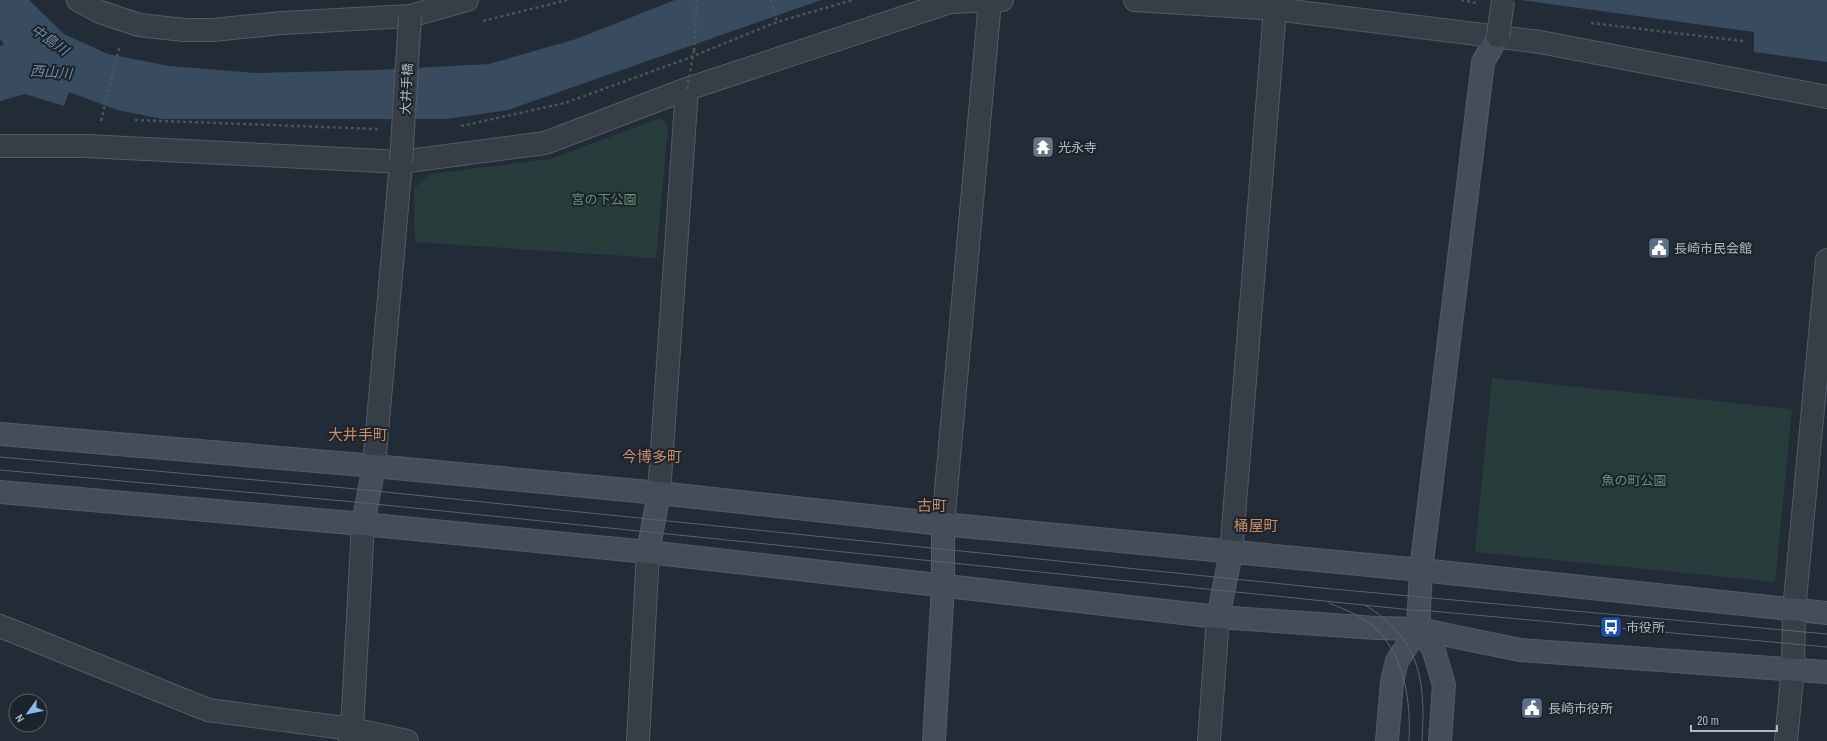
<svg xmlns="http://www.w3.org/2000/svg" width="1827" height="741" viewBox="0 0 1827 741" font-family="'Archivo Narrow','Noto Sans JP',sans-serif">
<style>
.green{fill:#283c3b}
.water{fill:#394b5f}
.lines{fill:none;stroke-linecap:round;stroke-linejoin:round}
.street-casing{stroke:#535c65;stroke-width:24}
.secondary-casing{stroke:#535c65;stroke-width:24}
.path{stroke:#465759;stroke-width:2.5;stroke-dasharray:3 3;stroke-linecap:butt}
.street{stroke:#363e47;stroke-width:22}
.secondary{stroke:#444d5a;stroke-width:22}
.tram{stroke:#5a6470;stroke-width:1}
.street-bridge-casing{stroke:#535c65;stroke-width:24;stroke-linecap:butt}
.path-bridge{stroke:#465759;stroke-width:2.5;stroke-dasharray:3 3;stroke-linecap:butt}
.street-bridge{stroke:#363e47;stroke-width:22}
.labels{text-anchor:middle;stroke-width:4;stroke-linejoin:round;paint-order:stroke}
.street-label{font-size:13px;fill:#b0b9c3;stroke:#1b232c}
.poi-label{font-size:13px;fill:#b0b9c3;stroke:#1b232c;text-anchor:start}
.park-label{font-size:13px;fill:#6a9271;stroke:#1b232c}
.water-label{font-size:14px;font-style:italic;fill:#738ba5;stroke:#1b232c}
.quarter-label{font-size:15px;fill:#ca8c65;stroke:#1b232c}
</style>
<rect width="100%" height="100%" fill="#222c36"/>
<!-- green -->
<g class="green">
<path d="M661 118 668 125 656 258 415 242 414 188 431 174 550 159Z"/>
<path d="M1492 378 1792 409 1775 582 1475 552Z"/>
</g>
<!-- water -->
<g class="water">
<path d="M0 0H29L64 34 108 54 169 66 256 73 376 70 489 64 576 39 675 0H821L508 110 447 119H162L117 110 69 92 64 106 25 94 0 101V46L4 44 0 39Z"/>
<path d="M1520 0H1827V62L1754 52V32Z"/>
</g>
<g class="lines">
<!-- street casing -->
<g class="street-casing">
<g id="street">
<path d="M78 0 100 12 139 25 184 30H213L282 23 410 16 467 0"/>
<path d="M1135 0 1275 9 1540 42 1827 97"/>
<path d="M0 146H87L401 162 545 143 687 89 950 2 1002 0"/>
<path d="M374 466 401 162"/>
<path d="M659 493 687 89"/>
<path d="M943 524 990 1"/>
<path d="M1231 553 1275 9"/>
<path d="M0 626 208 710 352 729 407 741"/>
<path d="M350 741 352 729 363 524"/>
<path d="M638 741 648 552"/>
<path d="M1209 741 1218 617"/>
<path d="M1786 741 1793 668 1794 610 1827 260"/>
</g>
</g>
<!-- secondary casing -->
<g class="secondary-casing">
<g id="secondary">
<path d="M0 434 374 466 659 493 943 524 1421 570 1827 613"/>
<path d="M0 492 363 524 648 552 1218 617 1376 628 1418 629 1520 650 1827 672"/>
<path d="M363 524 374 466"/>
<path d="M648 552 659 493"/>
<path d="M1218 617 1231 553"/>
<path d="M1418 629 1433 648 1444 685 1440 741"/>
<path d="M934 741 943 586V524"/>
<path d="M1387 741 1392 682 1397 661 1418 629 1421 570 1483 62 1498 36"/>
</g>
</g>
<!-- path -->
<g class="path">
<path d="M771 0 777 22"/>
<path d="M1461 0 1476 3"/>
<path d="M483 21 567 0"/>
<path d="M1591 23 1743 41"/>
<path d="M694 51 697 0"/>
<path d="M135 120 378 129"/>
<path d="M101 121 120 45"/>
<path d="M461 126 565 103 686 59 777 22 853 0"/>
</g>
<!-- street -->
<use href="#street" class="street"/>
<!-- secondary -->
<use href="#secondary" class="secondary"/>
<!-- tram -->
<g class="tram">
<path d="M0 457 356 489 1322 588 1827 634"/>
<path d="M0 470 355 502 1422 611 1420 610 1827 647"/>
<path d="M1329 603C1346 610 1362 616 1375 628 1405 655 1411 703 1409 741"/>
<path d="M1365 605C1420 639 1426 680 1422 741"/>
</g>
<!-- street-bridge casing -->
<g class="street-bridge-casing">
<g id="street-bridge">
<path d="M1498 36 1503 0"/>
<path d="M401 162 410 16"/>
</g>
</g>
<!-- path-bridge -->
<path class="path-bridge" d="M687 89 694 51"/>
<!-- street-bridge -->
<use href="#street-bridge" class="street-bridge"/>
</g>
<!-- icons -->
<defs>
<g id="temple-square" transform="scale(1.15)"><rect x="-9" y="-9" width="18" height="18" rx="4" fill="#6b7280" stroke="#1b232c"/><path d="M0-6L5-2H3V0L6.5 2.5H4V6H1.5V3h-3V6H-4V2.5H-6.5L-3 0V-2H-5Z" fill="#fff"/></g>
<g id="civic-square" transform="scale(1.15)"><rect x="-9" y="-9" width="18" height="18" rx="4" fill="#5c6f8a" stroke="#1b232c"/><path d="M-.6-6.5H3V-4.5H.6V-3L4-1V1h2V6H-6V1h2V-1L-.6-3ZM-1.2 2.5V6h2.4V2.5Z" fill="#fff"/></g>
<g id="bus-square" transform="scale(1.15)"><rect x="-9" y="-9" width="18" height="18" rx="4" fill="#1a4fb4" stroke="#1b232c"/><path d="M-5-6H5V4H4V6H2V4H-2V6H-4V4H-5ZM-3.5-4V0h7V-4ZM-3.5 1.2v1.5H-2V1.2ZM2 1.2v1.5H3.5V1.2Z" fill="#fff"/></g>
</defs>
<g fill-rule="evenodd">
<use href="#temple-square" x="1043" y="147"/>
<use href="#civic-square" x="1659" y="248"/>
<use href="#bus-square" x="1611" y="627"/>
<use href="#civic-square" x="1532" y="708"/>
</g>
<g class="labels">
<!-- street labels -->
<g class="street-label">
<text transform="translate(406 89) rotate(-87)" y="5">大井手橋</text>
</g>
<!-- poi labels -->
<g class="poi-label">
<text x="1058" y="152">光永寺</text>
<text x="1674" y="253">長崎市民会館</text>
<text x="1626" y="632">市役所</text>
<text x="1548" y="713">長崎市役所</text>
</g>
<!-- park labels -->
<g class="park-label">
<text x="604" y="204">宮の下公園</text>
<text x="1634" y="485">魚の町公園</text>
</g>
<!-- water labels -->
<g class="water-label">
<text transform="translate(50 40) rotate(35)" y="5">中島川</text>
<text transform="translate(51 72) rotate(4)" y="5">西山川</text>
</g>
<!-- quarter labels -->
<g class="quarter-label">
<text x="358" y="440">大井手町</text>
<text x="652" y="462">今博多町</text>
<text x="932" y="511">古町</text>
<text x="1256" y="531">桶屋町</text>
</g>
</g>
<!-- north arrow -->
<g transform="translate(28 713) rotate(237)"><circle r="19" fill="#1b232c" stroke="#575f68"/>
<path d="M0-3L7 15L0 10L-7 15Z" fill="#8ab6ee"/>
<text y="-6" font-size="11" font-weight="bold" text-anchor="middle" fill="#b0b9c3">N</text>
</g>
<!-- scale -->
<path d="M1691 725v6h86v-6" fill="none" stroke="#b0b9c3" stroke-width="2"/>
<text x="1697" y="725" font-size="12" fill="#b0b9c3" stroke="#1b232c" stroke-width="3" paint-order="stroke">20 m</text>
</svg>
